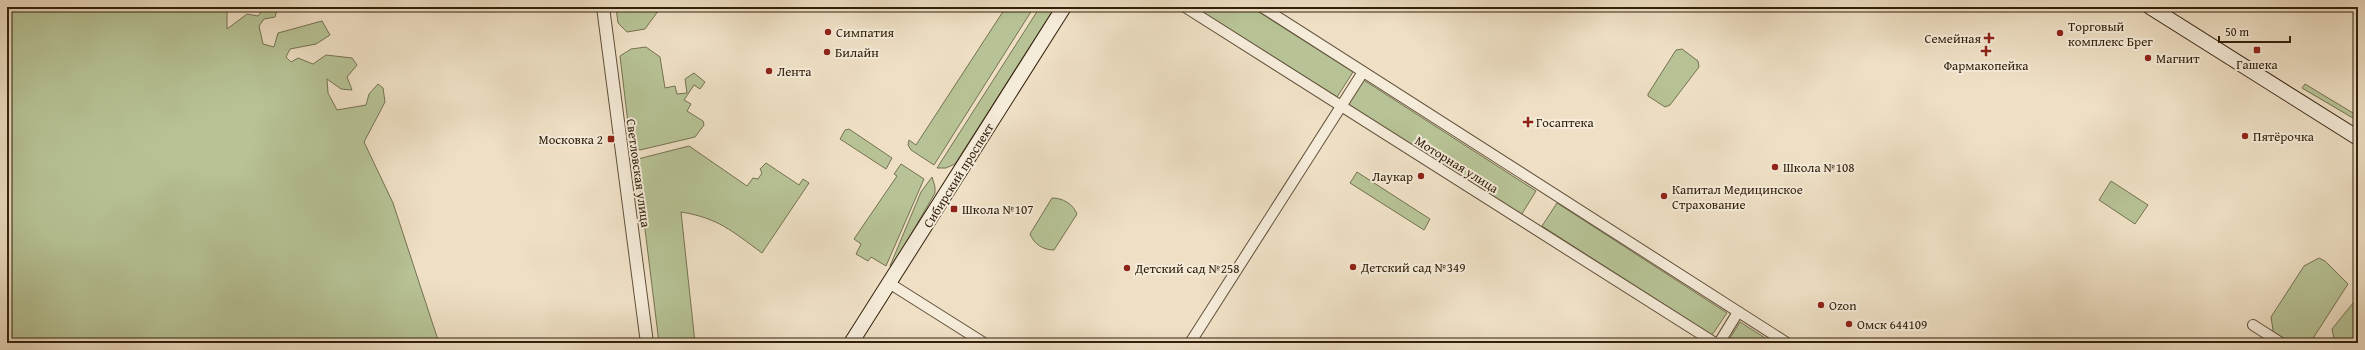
<svg xmlns="http://www.w3.org/2000/svg" width="2365" height="350" viewBox="0 0 2365 350" font-family="'Gentium Book Plus',serif">
<style>
.green{fill:#b7c396;stroke:#747251}
.lines{fill:none;stroke-linecap:round;stroke-linejoin:round}
.minor-casing{stroke:#61503a;stroke-width:12}
.tertiary-casing{stroke:#61503a;stroke-width:14}
.secondary-casing{stroke:#32200c;stroke-width:16}
.minor{stroke:#f5ebd9;stroke-width:10}
.tertiary{stroke:#f5ebd9;stroke-width:12}
.secondary{stroke:#f5ebd9;stroke-width:14}
.poi-dot{fill:#8f2418;stroke:#f5ebd9;stroke-width:1.5}
.labels{text-anchor:middle;stroke-width:4;stroke-linejoin:round;paint-order:stroke}
.poi-label{font-size:13px;fill:#32200c;stroke:#f5ebd9;text-anchor:start}
.street-label{font-size:13px;fill:#32200c;stroke:#f5ebd9}
</style>
<rect width="100%" height="100%" fill="#efe0c5"/>
<filter id="stains"><feTurbulence type="fractalNoise" baseFrequency=".005" numOctaves="4"/><feColorMatrix values="0 0 0 0 .2 0 0 0 0 .09 0 0 0 0 .02 0 0 0 .5 -.17"/></filter>
<radialGradient id="worn" r=".72"><stop offset=".6" stop-color="#630" stop-opacity="0"/><stop offset="1" stop-color="#630" stop-opacity=".3"/></radialGradient>
<!-- green -->
<g class="green">
<path d="M7 7H227V29L247 14 258 16 263 10 260 7H278L275 17 264 19 259 26 263 44 274 47 278 33 322 21 330 35 316 44 290 49 286 57 291 62 298 58 313 64 326 55 352 58 357 65 347 77 352 90 341 89 327 79 328 93 337 110 366 105 369 94 378 84 383 88 385 102 364 142 393 203 439 343H7Z"/>
<path d="M616 7H661L645 29 627 32 618 23Z"/>
<path d="M1006 7H1034L934 165 911 150 908 145 909 140 916 145Z"/>
<path d="M1040 7H1055L955 164 946 168H937Z"/>
<path d="M1194 7H1251L1353 72 1337 97Z"/>
<path d="M646 47 660 57 665 88 675 86 677 94 687 93 685 79 694 73 705 82 700 89 694 85 684 100 691 104 687 111 703 121 704 125 695 137 640 150 634 148 630 140 620 56 631 49Z"/>
<path d="M1682 49 1698 61 1699 67 1670 105 1665 107 1648 96V94L1676 50Z"/>
<path d="M1362 79 1536 191 1520 217 1345 105Z"/>
<path d="M2305 84 2358 116V121L2302 88Z"/>
<path d="M849 129 892 158 886 169 840 139 845 130Z"/>
<path d="M689 146 747 186 753 178 758 179 762 173 760 169 766 163 799 185 803 179 809 183 762 253C732 231 718 218 681 212L695 343H659L637 164 638 159Z"/>
<path d="M901 164 924 179 886 266 871 257 868 261 856 254 861 244 854 239 897 176 894 174Z"/>
<path d="M1357 172 1430 219 1424 230 1350 183Z"/>
<path d="M932 177 935 187V193L892 267 890 266 921 192Z"/>
<path d="M2111 181 2148 205 2135 224 2099 200Z"/>
<path d="M1052 198C1063 198 1073 204 1077 214L1054 250C1043 250 1034 244 1030 234Z"/>
<path d="M1557 203 1727 313 1712 335 1542 226Z"/>
<path d="M2319 258 2325 261 2348 284 2310 343H2275L2271 317 2304 266Z"/>
<path d="M2358 297V343H2335L2332 329Z"/>
<path d="M1740 322 1773 343H1727Z"/>
</g>
<g class="lines">
<!-- minor casing -->
<g class="minor-casing">
<g id="minor">
<path d="M1185 7 1715 343"/>
<path d="M1262 7 1787 343"/>
<path d="M889 283 984 343"/>
<path d="M2253 325 2281 343"/>
<path d="M1190 343 1363 72"/>
<path d="M1719 343 1738 312"/>
</g>
</g>
<!-- tertiary casing -->
<g class="tertiary-casing">
<path id="tertiary" d="M603 7 647 343"/>
</g>
<!-- secondary casing -->
<g class="secondary-casing">
<g id="secondary">
<path d="M2150 7 2358 138"/>
<path d="M851 343 1064 7"/>
</g>
</g>
<!-- minor -->
<use href="#minor" class="minor"/>
<!-- tertiary -->
<use href="#tertiary" class="tertiary"/>
<!-- secondary -->
<use href="#secondary" class="secondary"/>
</g>
<!-- markers -->
<g class="poi-dot">
<circle cx="828" cy="32" r="4"/>
<circle cx="2060" cy="33" r="4"/>
<path d="M1987 32h4v4h4v4h-4v4h-4v-4h-4v-4h4z"/>
<rect x="2253" y="46" width="8" height="8" rx="2"/>
<path d="M1984 45h4v4h4v4h-4v4h-4v-4h-4v-4h4z"/>
<circle cx="827" cy="52" r="4"/>
<circle cx="2148" cy="58" r="4"/>
<circle cx="769" cy="71" r="4"/>
<path d="M1526 116h4v4h4v4h-4v4h-4v-4h-4v-4h4z"/>
<circle cx="2245" cy="136" r="4"/>
<rect x="607" y="135" width="8" height="8" rx="2"/>
<circle cx="1775" cy="167" r="4"/>
<circle cx="1421" cy="176" r="4"/>
<circle cx="1664" cy="196" r="4"/>
<rect x="950" y="205" width="8" height="8" rx="2"/>
<circle cx="1353" cy="267" r="4"/>
<circle cx="1127" cy="268" r="4"/>
<circle cx="1821" cy="305" r="4"/>
<circle cx="1849" cy="324" r="4"/>
</g>
<g class="labels">
<!-- poi labels -->
<g class="poi-label">
<text x="2068" y="31">Торговый<tspan x="2068" dy="15">комплекс Брег</tspan></text>
<text x="836" y="37">Симпатия</text>
<text x="1981" y="43" text-anchor="end">Семейная</text>
<text x="835" y="57">Билайн</text>
<text x="2156" y="63">Магнит</text>
<text x="2257" y="69" text-anchor="middle">Гашека</text>
<text x="1986" y="70" text-anchor="middle">Фармакопейка</text>
<text x="777" y="76">Лента</text>
<text x="1536" y="127">Госаптека</text>
<text x="2253" y="141">Пятёрочка</text>
<text x="603" y="144" text-anchor="end">Московка 2</text>
<text x="1783" y="172">Школа №108</text>
<text x="1413" y="181" text-anchor="end">Лаукар</text>
<text x="1672" y="194">Капитал Медицинское<tspan x="1672" dy="15">Страхование</tspan></text>
<text x="962" y="214">Школа №107</text>
<text x="1361" y="272">Детский сад №349</text>
<text x="1135" y="273">Детский сад №258</text>
<text x="1829" y="310">Ozon</text>
<text x="1857" y="329">Омск 644109</text>
</g>
<!-- street labels -->
<g class="street-label">
<text transform="translate(1457 164) rotate(32)" y="5">Моторная улица</text>
<text transform="translate(639 173) rotate(82)" y="5">Светловская улица</text>
<text transform="translate(958 175) rotate(-58)" y="5">Сибирский проспект</text>
</g>
</g>
<!-- margin -->
<rect width="2365" height="350" fill="none" stroke="#efe0c5" stroke-width="24"/>
<rect x="8" y="8" width="2349" height="334" fill="none" stroke="#32200c" stroke-width="2"/>
<rect x="12" y="12" width="2341" height="326" fill="none" stroke="#32200c"/>
<!-- scale -->
<path d="M2219 36v6h71v-6" fill="none" stroke="#32200c" stroke-width="2"/>
<text x="2225" y="36" font-size="12" fill="#32200c" stroke="#f5ebd9" stroke-width="3" paint-order="stroke">50 m</text>
<rect width="100%" height="100%" filter="url(#stains)"/>
<rect width="100%" height="100%" fill="url(#worn)"/>
</svg>
